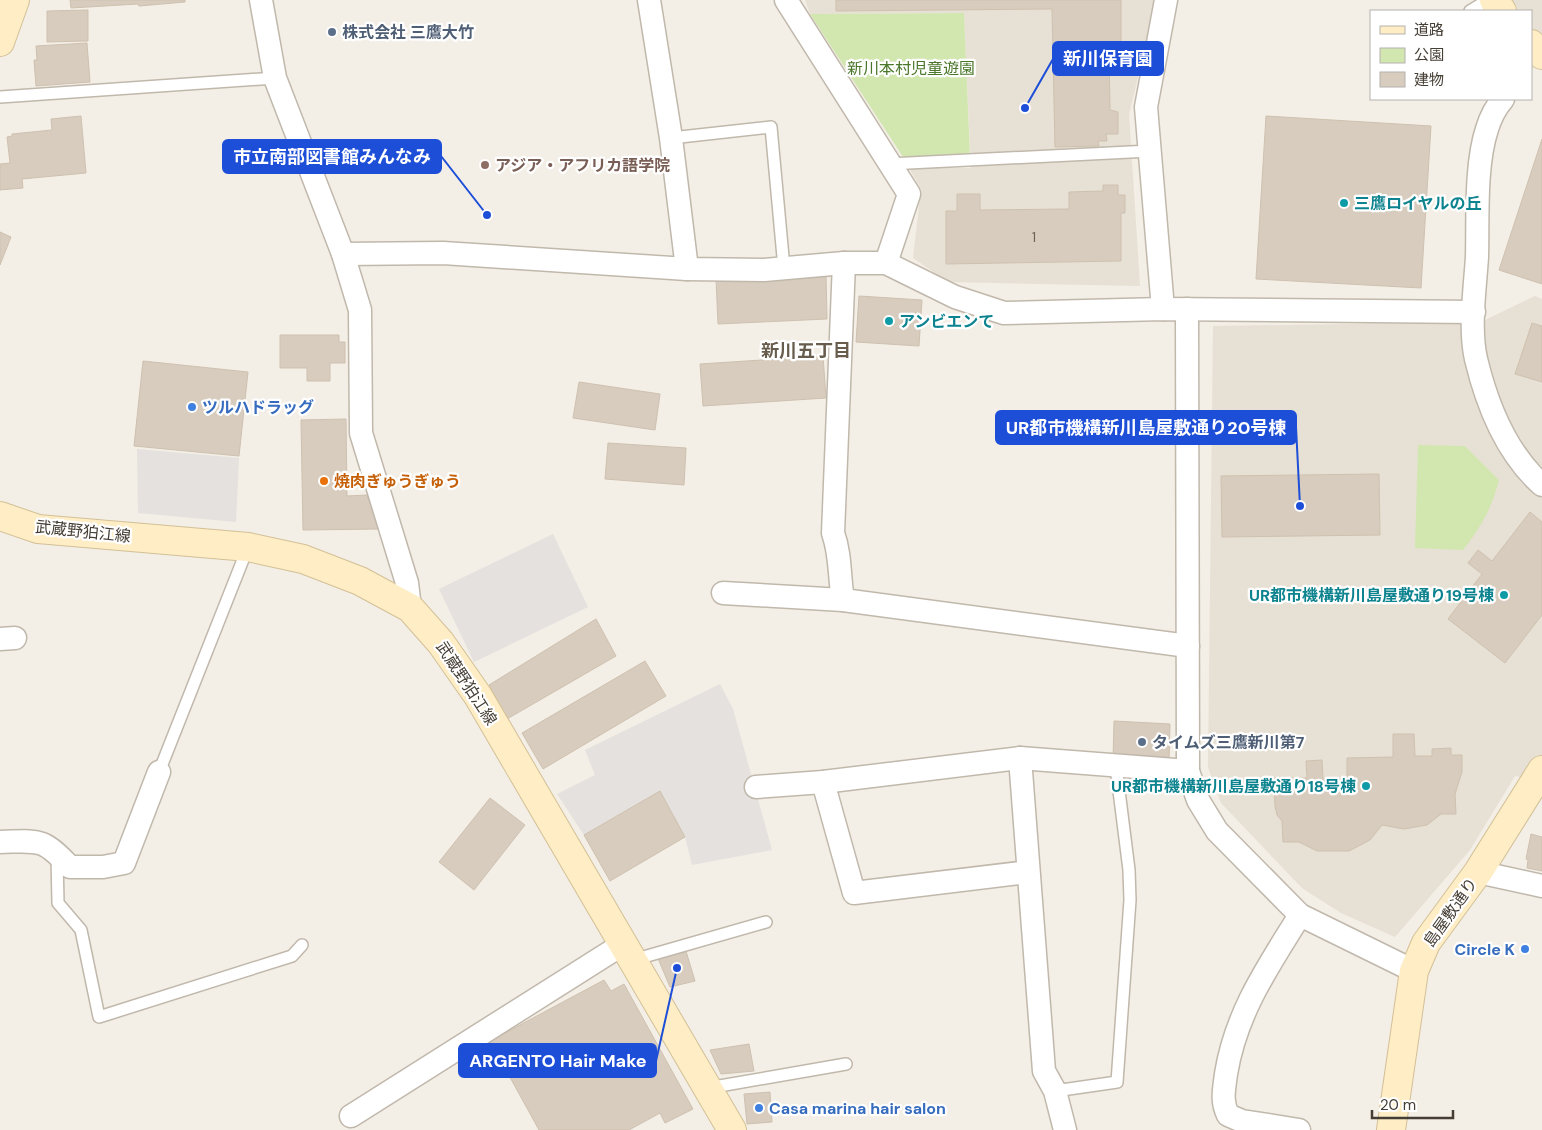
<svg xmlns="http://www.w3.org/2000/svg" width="1542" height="1130" viewBox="0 0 1542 1130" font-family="'DM Sans','Noto Sans JP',sans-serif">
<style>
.residential{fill:#e7e0d4}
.green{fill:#d1e7af}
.parking{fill:#e4e1de}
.building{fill:#d7ccbe;stroke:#cfc1af}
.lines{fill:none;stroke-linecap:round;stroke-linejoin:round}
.lane-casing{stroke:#c1b8ac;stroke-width:14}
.street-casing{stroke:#c1b8ac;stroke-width:25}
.secondary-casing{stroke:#d3c096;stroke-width:30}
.lane{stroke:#fff;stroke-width:11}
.street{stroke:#fff;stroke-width:22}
.secondary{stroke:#feedc5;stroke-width:28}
.service-dot{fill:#5c6f8a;stroke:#fff;stroke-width:2}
.education-dot{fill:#8d6e63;stroke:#fff;stroke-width:2}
.culture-dot{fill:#0f9aa8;stroke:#fff;stroke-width:2}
.shop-dot{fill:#3f7fe0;stroke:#fff;stroke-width:2}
.food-dot{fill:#e8710a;stroke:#fff;stroke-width:2}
.labels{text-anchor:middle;stroke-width:4.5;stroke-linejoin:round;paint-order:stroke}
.number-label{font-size:14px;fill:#6a6257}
.service-label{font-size:16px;font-weight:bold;fill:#4e5e75;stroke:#fff;text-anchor:start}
.park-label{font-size:16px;fill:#4a7729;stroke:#fff}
.education-label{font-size:16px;font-weight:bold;fill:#785e54;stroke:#fff;text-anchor:start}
.culture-label{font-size:16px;font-weight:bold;fill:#0d838f;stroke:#fff;text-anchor:start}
.shop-label{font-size:16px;font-weight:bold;fill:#366cbe;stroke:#fff;text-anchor:start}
.food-label{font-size:16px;font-weight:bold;fill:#c56008;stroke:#fff;text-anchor:start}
.street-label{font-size:16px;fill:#453e35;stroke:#fff}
.neighbourhood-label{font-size:18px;font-weight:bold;fill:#685c4d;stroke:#fff}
.leader{fill:none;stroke:#1d4ed8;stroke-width:2}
.callout-dot{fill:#1d4ed8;stroke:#fff;stroke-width:2}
.callout{fill:#1d4ed8;stroke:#1d4ed8;stroke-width:2}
.callout-label{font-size:18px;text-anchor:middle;font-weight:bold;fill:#fff}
</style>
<rect width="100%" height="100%" fill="#f3eee6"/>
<!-- residential -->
<g class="residential">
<path d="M805 0H1157L1129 114 1140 286 948 282 913 258 921 189 909 168H971L964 13 810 14Z"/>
<path d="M1502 0H1542V46L1531 38V11H1510Z"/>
<path d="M1535 296 1542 299V782L1515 776 1470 850 1395 937 1341 913 1302 888 1221 803 1208 767 1213 326 1481 322Z"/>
</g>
<!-- green -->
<g class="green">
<path d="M964 13 970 156 903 157 810 14Z"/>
<path d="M1418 445 1465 446 1499 480C1492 508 1481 527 1463 550L1415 548Z"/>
</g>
<!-- parking -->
<g class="parking">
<path d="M137 449 239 458 236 522 138 513Z"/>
<path d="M553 534 588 607 474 662 439 589Z"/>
<path d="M720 684 733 709 772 850 692 865 685 837 660 791 584 835 557 794 595 775 585 750Z"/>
</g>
<!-- building -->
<g class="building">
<path d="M70 0H185V2L139 6 138 4 71 8Z"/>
<path d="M836 0H1121V51H1109L1110 110 1118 112V134H1106L1107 141H1098L1099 146 1055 147 1052 9 836 11Z"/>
<path d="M88 10V41L47 42V11Z"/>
<path d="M87 43 90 82 36 86 34 60H37L36 46Z"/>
<path d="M81 116 86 173 22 179 23 188 0 190V164L10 163 7 137 12 136V134L52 130 51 119Z"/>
<path d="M1266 116 1431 126 1421 288 1256 279Z"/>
<path d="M1542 139V284L1499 270Z"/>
<path d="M1103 185H1118V195H1125V213H1121V261L946 264V211H957V194H980V210L1069 209V192L1103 191Z"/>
<path d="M0 232 11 237 0 265Z"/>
<path d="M826 275 827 319 718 324 716 279Z"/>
<path d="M859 296 922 300 919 346 856 342Z"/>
<path d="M1532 323 1542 326V382L1515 374Z"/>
<path d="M280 335H339V342H345V363H330V381H307V368H280Z"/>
<path d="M823 356 826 398 703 406 700 364Z"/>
<path d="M143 361 248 372 239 456 134 446Z"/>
<path d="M579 382 660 394 655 430 573 418Z"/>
<path d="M346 419 347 496 367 495 380 529 303 530 301 420Z"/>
<path d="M608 443 686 448 684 485 605 479Z"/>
<path d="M1379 474 1380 535 1222 537 1221 476Z"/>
<path d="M1530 512 1542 522V615L1505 663 1448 619 1482 574 1468 563 1478 550 1492 561Z"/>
<path d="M596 619 616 656 507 719 489 685Z"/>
<path d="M645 661 666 696 543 769 522 733Z"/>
<path d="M1114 721 1170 724 1169 762 1113 760Z"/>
<path d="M1393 734H1414L1415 756H1432V749L1451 748V755H1462V772L1455 794 1456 814H1441L1427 825 1404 829 1382 825 1370 840 1349 851H1317L1299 842H1283L1282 821 1277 815 1275 806 1274 778H1307L1306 761 1322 760 1323 779H1347V758L1393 757Z"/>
<path d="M660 791 685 837 610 881 584 835Z"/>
<path d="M490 798 525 825 474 890 439 862Z"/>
<path d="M1531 834 1542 837V871L1527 868 1528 860 1526 859Z"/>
<path d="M685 948 695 981 670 987 657 956Z"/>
<path d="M604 980 611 991 624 984 693 1109 665 1123 660 1113 629 1130H539L490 1041Z"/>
<path d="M749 1044 754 1071 721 1074 710 1050Z"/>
<path d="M770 1092 772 1122 747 1124 744 1094Z"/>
</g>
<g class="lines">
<!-- lane casing -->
<g class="lane-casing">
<g id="lane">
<path d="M1470 11 1488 0"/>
<path d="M0 97 275 78"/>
<path d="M671 138 771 127 784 268"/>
<path d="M889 164 1150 151"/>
<path d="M159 772 248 547"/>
<path d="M57 856 58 903 81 930 99 1017 292 956 302 945"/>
<path d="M633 960 766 922"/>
<path d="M708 1088 846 1064"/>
<path d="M1055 1091 1117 1082 1130 900 1129 870 1116 767"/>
</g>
</g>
<!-- street casing -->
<g class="street-casing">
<g id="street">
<path d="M261 0 275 78 343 254 360 310 361 433 407 583 410 608"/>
<path d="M649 0 671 138 687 269"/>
<path d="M786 0 909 194 886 263"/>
<path d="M1503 99C1496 107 1490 119 1487 129 1475 165 1478 219 1477 257 1475 288 1469 329 1476 359 1487 405 1506 453 1542 485"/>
<path d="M343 254 443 253 687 269 764 270 844 263H886L955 297 1004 313 1163 309 1474 312"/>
<path d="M1163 309 1146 107 1166 0"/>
<path d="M1187 309 1188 771 1198 800 1217 831 1300 915 1414 971"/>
<path d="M723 593 843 600 1188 646"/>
<path d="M843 600C839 577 841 555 833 533L844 263"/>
<path d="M0 639 15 638"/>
<path d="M1020 758 1044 1071 1055 1091 1065 1130"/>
<path d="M823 782 854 893 1028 872"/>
<path d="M756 787 823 782 1020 758 1188 771"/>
<path d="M0 842C39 841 42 837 70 867H103L124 863 159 772"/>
<path d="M1478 872 1542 886"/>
<path d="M351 1116 623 944"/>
<path d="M1299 1130 1242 1121 1228 1115C1221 1101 1224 1090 1226 1074 1236 1012 1268 967 1300 915"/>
</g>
</g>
<!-- secondary casing -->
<g class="secondary-casing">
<g id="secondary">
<path d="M1494 0 1502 11"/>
<path d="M0 42 15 0"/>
<path d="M1531 44 1542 55"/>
<path d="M0 516 38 529 248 547 303 559 360 581 410 608 441 643 478 696 732 1130"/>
<path d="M1391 1130 1414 971 1426 943 1478 872 1542 770"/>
</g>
</g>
<!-- lane -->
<use href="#lane" class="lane"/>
<!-- street -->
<use href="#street" class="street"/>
<!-- secondary -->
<use href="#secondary" class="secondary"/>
</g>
<!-- markers -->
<g class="service-dot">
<circle cx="332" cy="32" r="5"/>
<circle cx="1142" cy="742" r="5"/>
</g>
<circle class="education-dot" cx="485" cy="165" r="5"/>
<g class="culture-dot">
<circle cx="1344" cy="203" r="5"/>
<circle cx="889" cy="321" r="5"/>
<circle cx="1504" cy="595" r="5"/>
<circle cx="1366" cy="786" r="5"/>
</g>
<g class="shop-dot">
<circle cx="192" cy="407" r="5"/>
<circle cx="1525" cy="949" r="5"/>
<circle cx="759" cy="1108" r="5"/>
</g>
<circle class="food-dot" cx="324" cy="481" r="5"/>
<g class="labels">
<!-- number labels -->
<g class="number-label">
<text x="1034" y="242">1</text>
</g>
<!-- service labels -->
<g class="service-label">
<text x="342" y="38">株式会社 三鷹大竹</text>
<text x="1152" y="748">タイムズ三鷹新川第7</text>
</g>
<!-- park labels -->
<g class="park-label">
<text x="911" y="74">新川本村児童遊園</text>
</g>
<!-- education labels -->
<g class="education-label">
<text x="495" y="171">アジア・アフリカ語学院</text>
</g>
<!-- culture labels -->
<g class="culture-label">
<text x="1354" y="209">三鷹ロイヤルの丘</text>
<text x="899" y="327">アンビエンて</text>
<text x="1494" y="601" text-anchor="end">UR都市機構新川島屋敷通り19号棟</text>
<text x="1356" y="792" text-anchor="end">UR都市機構新川島屋敷通り18号棟</text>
</g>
<!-- shop labels -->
<g class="shop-label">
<text x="202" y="413">ツルハドラッグ</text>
<text x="1515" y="955" text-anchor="end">Circle K</text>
<text x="769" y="1114">Casa marina hair salon</text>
</g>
<!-- food labels -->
<g class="food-label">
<text x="334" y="487">焼肉ぎゅうぎゅう</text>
</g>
<!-- street labels -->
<g class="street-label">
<text transform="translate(83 531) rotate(6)" y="6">武蔵野狛江線</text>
<text transform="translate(467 683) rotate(57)" y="6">武蔵野狛江線</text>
<text transform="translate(1450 912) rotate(-55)" y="6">島屋敷通り</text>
</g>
<!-- neighbourhood labels -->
<g class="neighbourhood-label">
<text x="806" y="357">新川五丁目</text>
</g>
</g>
<!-- callouts -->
<path class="leader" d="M1025 108L1053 59M487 215L441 156M1300 506L1296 427M677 968L656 1061"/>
<g class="callout-dot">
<circle cx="1025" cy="108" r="5"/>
<circle cx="487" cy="215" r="5"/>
<circle cx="1300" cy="506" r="5"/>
<circle cx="677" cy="968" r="5"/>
</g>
<g class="callout">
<rect x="1053" y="42" width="110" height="33" rx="5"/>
<rect x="223" y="140" width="218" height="33" rx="5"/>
<rect x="996" y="411" width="300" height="33" rx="5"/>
<rect x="459" y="1044" width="197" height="33" rx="5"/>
</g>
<g class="callout-label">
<text x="1108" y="65">新川保育園</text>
<text x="332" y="163">市立南部図書館みんなみ</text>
<text x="1146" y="434">UR都市機構新川島屋敷通り20号棟</text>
<text x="558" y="1067">ARGENTO Hair Make</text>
</g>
<!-- legend -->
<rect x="1370" y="10" width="162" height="90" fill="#ffffff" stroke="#b5b2ae"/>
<rect x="1380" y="26" width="25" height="8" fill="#feedc5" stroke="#b5b2ae"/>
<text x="1414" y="35" font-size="15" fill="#453e35">道路</text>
<rect x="1380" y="48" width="25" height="15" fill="#d1e7af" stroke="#b5b2ae"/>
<text x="1414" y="60" font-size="15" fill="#453e35">公園</text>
<rect x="1380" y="72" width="25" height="15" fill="#d7ccbe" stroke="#b5b2ae"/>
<text x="1414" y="85" font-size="15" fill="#453e35">建物</text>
<!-- scale -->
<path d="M1372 1110v8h81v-8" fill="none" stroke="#453e35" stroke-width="2.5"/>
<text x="1380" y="1110" font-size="15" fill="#453e35" stroke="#ffffff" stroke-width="4" paint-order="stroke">20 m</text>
</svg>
